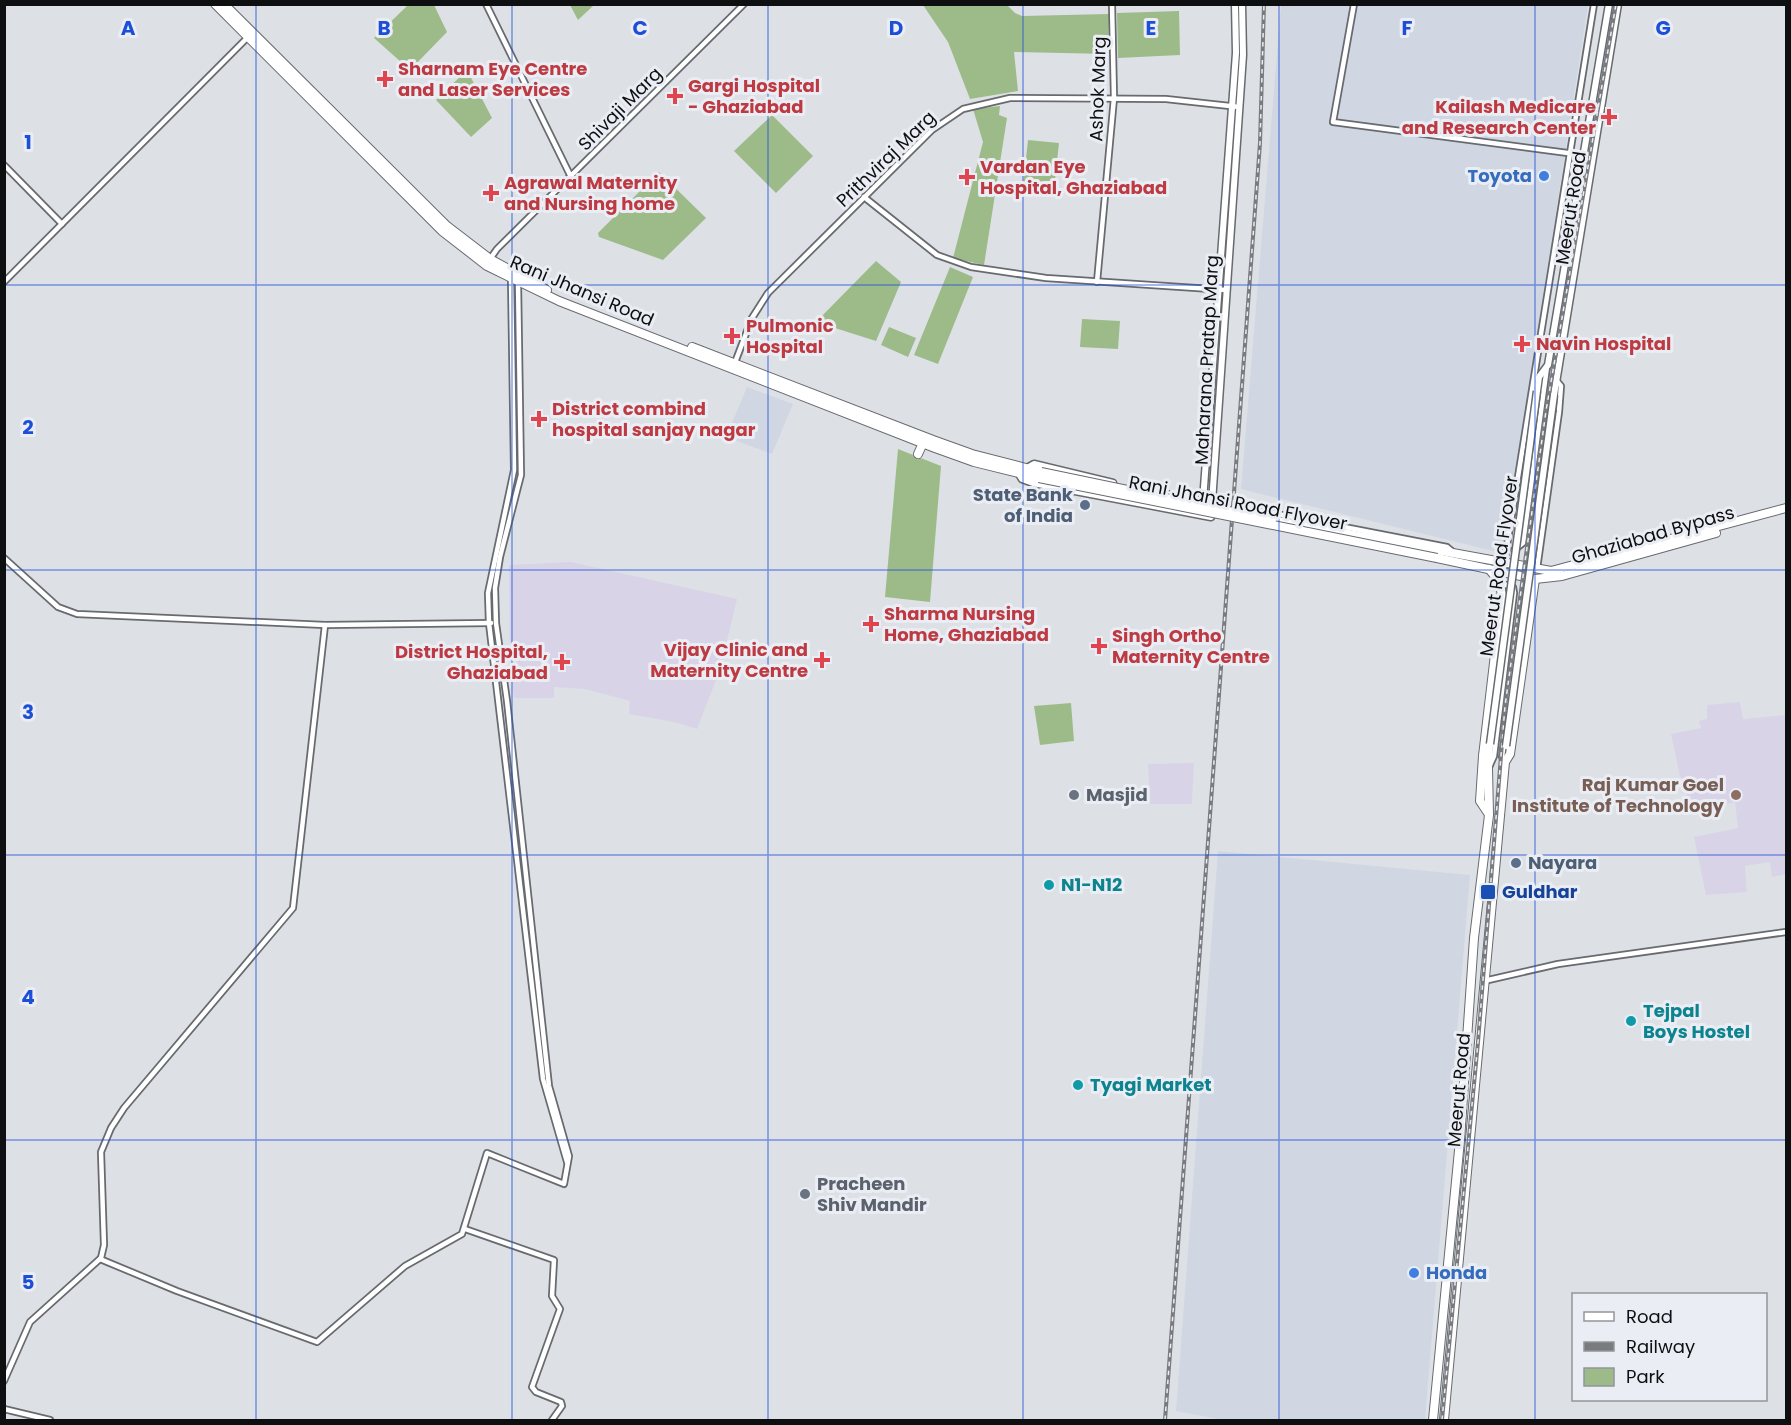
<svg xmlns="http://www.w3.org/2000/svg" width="1791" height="1425" viewBox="0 0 1791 1425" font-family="Poppins,sans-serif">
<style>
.built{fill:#d0d7e3}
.education{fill:#d9d3e8}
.green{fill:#9dbb89}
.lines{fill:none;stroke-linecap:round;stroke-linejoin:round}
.minor-casing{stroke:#676a6f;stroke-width:8}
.major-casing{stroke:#676a6f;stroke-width:9}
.highway-casing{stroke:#676a6f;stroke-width:10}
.minor{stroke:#fff;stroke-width:4.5}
.major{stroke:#fff;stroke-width:6}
.highway{stroke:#fff;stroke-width:8}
.rail-casing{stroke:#797b7f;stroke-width:4}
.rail{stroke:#eaeef4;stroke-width:1.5;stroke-dasharray:4.5;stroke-linecap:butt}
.major-bridge-casing{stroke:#676a6f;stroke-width:9;stroke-linecap:butt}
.highway-bridge-casing{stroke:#676a6f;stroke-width:10;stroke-linecap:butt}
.major-bridge{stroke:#fff;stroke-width:6}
.highway-bridge{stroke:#fff;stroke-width:8}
.grid{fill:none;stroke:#1d4ed8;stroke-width:1.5;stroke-opacity:0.55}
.health-dot{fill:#e0444e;stroke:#eaeef4;stroke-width:2}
.shop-dot{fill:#3f7fe0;stroke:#eaeef4;stroke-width:2}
.service-dot{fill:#5c6f8a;stroke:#eaeef4;stroke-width:2}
.worship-dot{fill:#6b7280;stroke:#eaeef4;stroke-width:2}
.education-dot{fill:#8d6e63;stroke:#eaeef4;stroke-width:2}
.culture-dot{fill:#0f9aa8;stroke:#eaeef4;stroke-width:2}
.transit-dot{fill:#1a4fb4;stroke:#eaeef4;stroke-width:2}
.labels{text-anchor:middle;stroke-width:6;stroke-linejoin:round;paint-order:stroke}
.health-label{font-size:18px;font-weight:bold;fill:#be3a42;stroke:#eaeef4;text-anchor:start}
.street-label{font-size:18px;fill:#0e0f11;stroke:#eaeef4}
.shop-label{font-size:18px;font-weight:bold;fill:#366cbe;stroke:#eaeef4;text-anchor:end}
.service-label{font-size:18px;font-weight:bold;fill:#4e5e75;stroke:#eaeef4;text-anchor:end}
.education-label{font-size:18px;font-weight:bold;fill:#785e54;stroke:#eaeef4;text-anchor:end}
.worship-label{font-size:18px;font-weight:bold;fill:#5b616d;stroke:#eaeef4;text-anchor:start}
.culture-label{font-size:18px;font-weight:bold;fill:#0d838f;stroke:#eaeef4;text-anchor:start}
.transit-label{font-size:18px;font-weight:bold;fill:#164399;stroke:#eaeef4;text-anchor:start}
.grid-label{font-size:20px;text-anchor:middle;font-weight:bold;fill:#1d4ed8;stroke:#eaeef4;stroke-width:6;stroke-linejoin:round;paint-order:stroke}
</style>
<rect width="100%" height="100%" fill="#dde1e6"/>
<!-- built -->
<g class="built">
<path d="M1281 5H1588L1505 542 1501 553 1241 489Z"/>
<path d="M747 387 793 404 772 454 726 437Z"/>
<path d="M1218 851 1470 875 1425 1420H1224L1176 1411Z"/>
</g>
<!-- education -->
<g class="education">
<path d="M571 562 737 599 720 670 697 729 674 722 629 714 630 701 585 689 554 687V698H514L511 673 518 670 516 659 510 657 509 565Z"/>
<path d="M1740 702 1743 719 1786 715V874L1772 877 1770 862 1745 866 1747 892 1706 895 1694 837 1738 828 1735 802 1689 812 1685 782 1680 776 1671 734 1701 728 1699 721 1707 719V705Z"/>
<path d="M1194 763 1192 804H1150L1148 764Z"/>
</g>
<!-- green -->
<g class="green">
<path d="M408 5H434L447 32 410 70 374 38Z"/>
<path d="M570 5H594L578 20Z"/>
<path d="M923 5H1007L1015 13 1022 16 1109 14 1108 54 1014 52 1018 91 970 99 948 42Z"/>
<path d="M1179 11 1180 55 1118 58 1117 13Z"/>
<path d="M467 70 492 118 471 137 436 100Z"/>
<path d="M1000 106 999 115 1007 118 984 265 953 258 983 142 973 109Z"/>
<path d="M772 115 813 156 776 193 734 151Z"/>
<path d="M1028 140 1059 143 1054 189 1023 186Z"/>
<path d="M659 172 706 218 663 260 599 237 598 233Z"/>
<path d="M876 261 901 282 876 341 816 322Z"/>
<path d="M950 267 973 277 938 364 914 355Z"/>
<path d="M1082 319 1120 321 1118 349 1080 347Z"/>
<path d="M889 327 916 338 908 357 881 345Z"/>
<path d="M898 449 941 466 930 602 885 597Z"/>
<path d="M1071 703 1074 741 1040 745 1034 706Z"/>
</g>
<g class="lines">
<!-- minor casing -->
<g class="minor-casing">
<g id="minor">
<path d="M486 4 571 177"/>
<path d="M1354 4 1333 122 1583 155"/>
<path d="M4 165 62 224"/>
<path d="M864 197 937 255 971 267 1046 278 1226 290"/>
<path d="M490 259 497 249 744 4"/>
<path d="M511 279 514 470 488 593 489 623 543 1079 567 1162"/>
<path d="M4 282 248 37"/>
<path d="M1097 282 1114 98 1112 4"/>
<path d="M734 365 752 318 768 293 932 130 963 109 1010 98 1166 99 1239 107"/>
<path d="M1259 519 1262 511 1447 547 1453 552"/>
<path d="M1514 550 1523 543 1547 367"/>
<path d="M4 558 58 607 77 614 325 625 491 623"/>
<path d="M1504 564 1594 4"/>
<path d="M1537 569 1559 412 1561 386 1556 380"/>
<path d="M1506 727 1520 620"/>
<path d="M1504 742 1502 757 1505 762"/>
<path d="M1490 765 1494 756 1514 593 1513 587 1500 583"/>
<path d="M1484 981 1558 964 1786 932"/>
<path d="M465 1229 554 1260 552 1296 560 1309 532 1387 536 1392 561 1402 562 1406 552 1420"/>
<path d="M100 1259 177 1291 317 1342 405 1266 462 1234 487 1153 564 1184 569 1156 549 1086 507 701 496 623 495 588 500 557 521 475 518 282"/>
<path d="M4 1381 30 1322 101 1258 104 1245 101 1152 111 1128 124 1108 293 908 325 625"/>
<path d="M4 1409 50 1420"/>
</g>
</g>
<!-- major casing -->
<g class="major-casing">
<g id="major">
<path d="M1537 391 1539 377 1548 365 1609 4"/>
<path d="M1554 395 1618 4"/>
<path d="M1027 468 1034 464 1113 483"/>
<path d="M1019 474 1022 479 1033 483 1211 517 1243 55 1242 4"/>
<path d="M1155 492 1203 501 1236 53 1235 4"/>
<path d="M1489 766 1490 744"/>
</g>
</g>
<!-- highway casing -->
<g class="highway-casing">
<g id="highway">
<path d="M215 4 442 231 487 266 559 301 935 448 974 462 1039 478"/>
<path d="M224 4 447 226 490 259 547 290"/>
<path d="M692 347 933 440 972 454 1041 472"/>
<path d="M918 454 923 443"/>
<path d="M1272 520 1551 571 1786 508"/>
<path d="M1437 558 1535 579 1562 576 1716 533"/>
<path d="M1488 813 1480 801 1483 756 1502 595 1499 581 1489 569"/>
<path d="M1433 1420 1460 1140 1474 938 1489 815 1488 767 1483 756"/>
<path d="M1444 1420 1505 762 1510 754 1535 579"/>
</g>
</g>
<!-- minor -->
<use href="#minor" class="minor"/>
<!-- major -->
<use href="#major" class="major"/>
<!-- highway -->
<use href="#highway" class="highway"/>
<!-- rail casing -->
<g class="rail-casing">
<g id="rail">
<path d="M1165 1420 1260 143 1264 4"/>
<path d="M1442 1420 1478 1042 1505 706 1546 411 1616 4"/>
</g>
</g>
<!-- rail -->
<use href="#rail" class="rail"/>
<!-- major-bridge casing -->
<g class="major-bridge-casing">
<g id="major-bridge">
<path d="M1490 744 1537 391"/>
<path d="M1506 746 1554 395"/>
</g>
</g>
<!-- highway-bridge casing -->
<g class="highway-bridge-casing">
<g id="highway-bridge">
<path d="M1041 472 1272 520"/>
<path d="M1039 478 1437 558"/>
</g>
</g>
<!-- major-bridge -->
<use href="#major-bridge" class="major-bridge"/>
<!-- highway-bridge -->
<use href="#highway-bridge" class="highway-bridge"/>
</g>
<!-- grid -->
<path class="grid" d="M256 4V1420M512 4V1420M768 4V1420M1023 4V1420M1279 4V1420M1535 4V1420M4 285H1786M4 570H1786M4 855H1786M4 1140H1786"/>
<!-- markers -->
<g class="health-dot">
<path d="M382 70h6v6h6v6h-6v6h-6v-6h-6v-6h6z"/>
<path d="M672 87h6v6h6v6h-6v6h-6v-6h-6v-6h6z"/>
<path d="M1606 108h6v6h6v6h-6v6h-6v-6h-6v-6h6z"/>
<path d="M964 168h6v6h6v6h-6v6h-6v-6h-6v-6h6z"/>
<path d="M488 184h6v6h6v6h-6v6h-6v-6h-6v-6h6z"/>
<path d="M729 327h6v6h6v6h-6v6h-6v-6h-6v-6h6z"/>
<path d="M1519 335h6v6h6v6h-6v6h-6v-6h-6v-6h6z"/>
<path d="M536 410h6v6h6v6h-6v6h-6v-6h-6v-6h6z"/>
<path d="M868 615h6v6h6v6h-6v6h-6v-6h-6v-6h6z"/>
<path d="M1096 637h6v6h6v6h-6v6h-6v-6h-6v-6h6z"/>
<path d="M819 651h6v6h6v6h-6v6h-6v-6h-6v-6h6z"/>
<path d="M559 653h6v6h6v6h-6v6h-6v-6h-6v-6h6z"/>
</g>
<g class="shop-dot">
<circle cx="1544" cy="176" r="6"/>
<circle cx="1414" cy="1273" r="6"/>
</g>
<g class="service-dot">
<circle cx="1085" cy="505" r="6"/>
<circle cx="1516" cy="863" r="6"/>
</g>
<g class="worship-dot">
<circle cx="1074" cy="795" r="6"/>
<circle cx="805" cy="1194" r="6"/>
</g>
<circle class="education-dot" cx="1736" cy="795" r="6"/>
<g class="culture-dot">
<circle cx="1049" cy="885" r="6"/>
<circle cx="1631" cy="1021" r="6"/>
<circle cx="1078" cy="1085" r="6"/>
</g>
<rect class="transit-dot" x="1480" y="884" width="16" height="16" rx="3"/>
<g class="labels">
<!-- health labels -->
<g class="health-label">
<text x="398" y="75">Sharnam Eye Centre<tspan x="398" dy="21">and Laser Services</tspan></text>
<text x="688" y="92">Gargi Hospital<tspan x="688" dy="21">- Ghaziabad</tspan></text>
<text x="1596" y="113" text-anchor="end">Kailash Medicare<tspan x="1596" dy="21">and Research Center</tspan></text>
<text x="980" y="173">Vardan Eye<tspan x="980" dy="21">Hospital, Ghaziabad</tspan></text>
<text x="504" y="189">Agrawal Maternity<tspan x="504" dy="21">and Nursing home</tspan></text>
<text x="746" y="332">Pulmonic<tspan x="746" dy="21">Hospital</tspan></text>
<text x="1536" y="350">Navin Hospital</text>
<text x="552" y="415">District combind<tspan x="552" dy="21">hospital sanjay nagar</tspan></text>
<text x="884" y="620">Sharma Nursing<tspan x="884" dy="21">Home, Ghaziabad</tspan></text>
<text x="1112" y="642">Singh Ortho<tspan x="1112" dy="21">Maternity Centre</tspan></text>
<text x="808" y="656" text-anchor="end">Vijay Clinic and<tspan x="808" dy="21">Maternity Centre</tspan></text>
<text x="548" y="658" text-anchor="end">District Hospital,<tspan x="548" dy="21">Ghaziabad</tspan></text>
</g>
<!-- street labels -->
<g class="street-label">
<text transform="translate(1098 89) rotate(-88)" y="6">Ashok Marg</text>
<text transform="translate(620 109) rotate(-45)" y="6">Shivaji Marg</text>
<text transform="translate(886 159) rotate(-44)" y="6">Prithviraj Marg</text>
<text transform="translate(1571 208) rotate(-81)" y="6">Meerut Road</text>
<text transform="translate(582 291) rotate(23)" y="6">Rani Jhansi Road</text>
<text transform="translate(1207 360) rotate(-87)" y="6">Maharana Pratap Marg</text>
<text transform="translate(1238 503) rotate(11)" y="6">Rani Jhansi Road Flyover</text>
<text transform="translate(1653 535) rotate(-16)" y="6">Ghaziabad Bypass</text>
<text transform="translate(1499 566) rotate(-82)" y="6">Meerut Road Flyover</text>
<text transform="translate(1459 1090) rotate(-85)" y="6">Meerut Road</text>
</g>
<!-- shop labels -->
<g class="shop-label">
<text x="1532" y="182">Toyota</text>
<text x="1426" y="1279" text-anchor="start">Honda</text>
</g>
<!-- service labels -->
<g class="service-label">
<text x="1073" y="501">State Bank<tspan x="1073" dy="21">of India</tspan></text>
<text x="1528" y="869" text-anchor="start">Nayara</text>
</g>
<!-- education labels -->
<g class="education-label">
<text x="1724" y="791">Raj Kumar Goel<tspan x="1724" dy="21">Institute of Technology</tspan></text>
</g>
<!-- worship labels -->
<g class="worship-label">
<text x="1086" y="801">Masjid</text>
<text x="817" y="1190">Pracheen<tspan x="817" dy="21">Shiv Mandir</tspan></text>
</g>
<!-- culture labels -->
<g class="culture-label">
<text x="1061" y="891">N1-N12</text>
<text x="1643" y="1017">Tejpal<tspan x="1643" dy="21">Boys Hostel</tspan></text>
<text x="1090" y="1091">Tyagi Market</text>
</g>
<!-- transit labels -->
<g class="transit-label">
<text x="1502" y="898">Guldhar</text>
</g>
</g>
<g class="grid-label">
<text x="128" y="35">A</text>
<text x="384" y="35">B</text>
<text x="640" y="35">C</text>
<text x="896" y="35">D</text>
<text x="1151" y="35">E</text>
<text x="1407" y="35">F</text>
<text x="1663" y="35">G</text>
<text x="28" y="149">1</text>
<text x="28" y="434">2</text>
<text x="28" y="719">3</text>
<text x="28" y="1004">4</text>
<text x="28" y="1289">5</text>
</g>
<!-- border -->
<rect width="1791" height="1425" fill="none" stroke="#0e0f11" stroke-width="12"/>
<!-- legend -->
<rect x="1572" y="1293" width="195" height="108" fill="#eaeef4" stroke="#929599" stroke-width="1.5"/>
<rect x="1584" y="1312" width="30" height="9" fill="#ffffff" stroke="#929599" stroke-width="1.5"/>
<text x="1626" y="1323" font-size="18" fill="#0e0f11">Road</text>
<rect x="1584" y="1342" width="30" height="9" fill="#797b7f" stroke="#929599" stroke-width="1.5"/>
<text x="1626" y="1353" font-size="18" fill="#0e0f11">Railway</text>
<rect x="1584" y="1368" width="30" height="18" fill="#9dbb89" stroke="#929599" stroke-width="1.5"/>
<text x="1626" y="1383" font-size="18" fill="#0e0f11">Park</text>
</svg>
